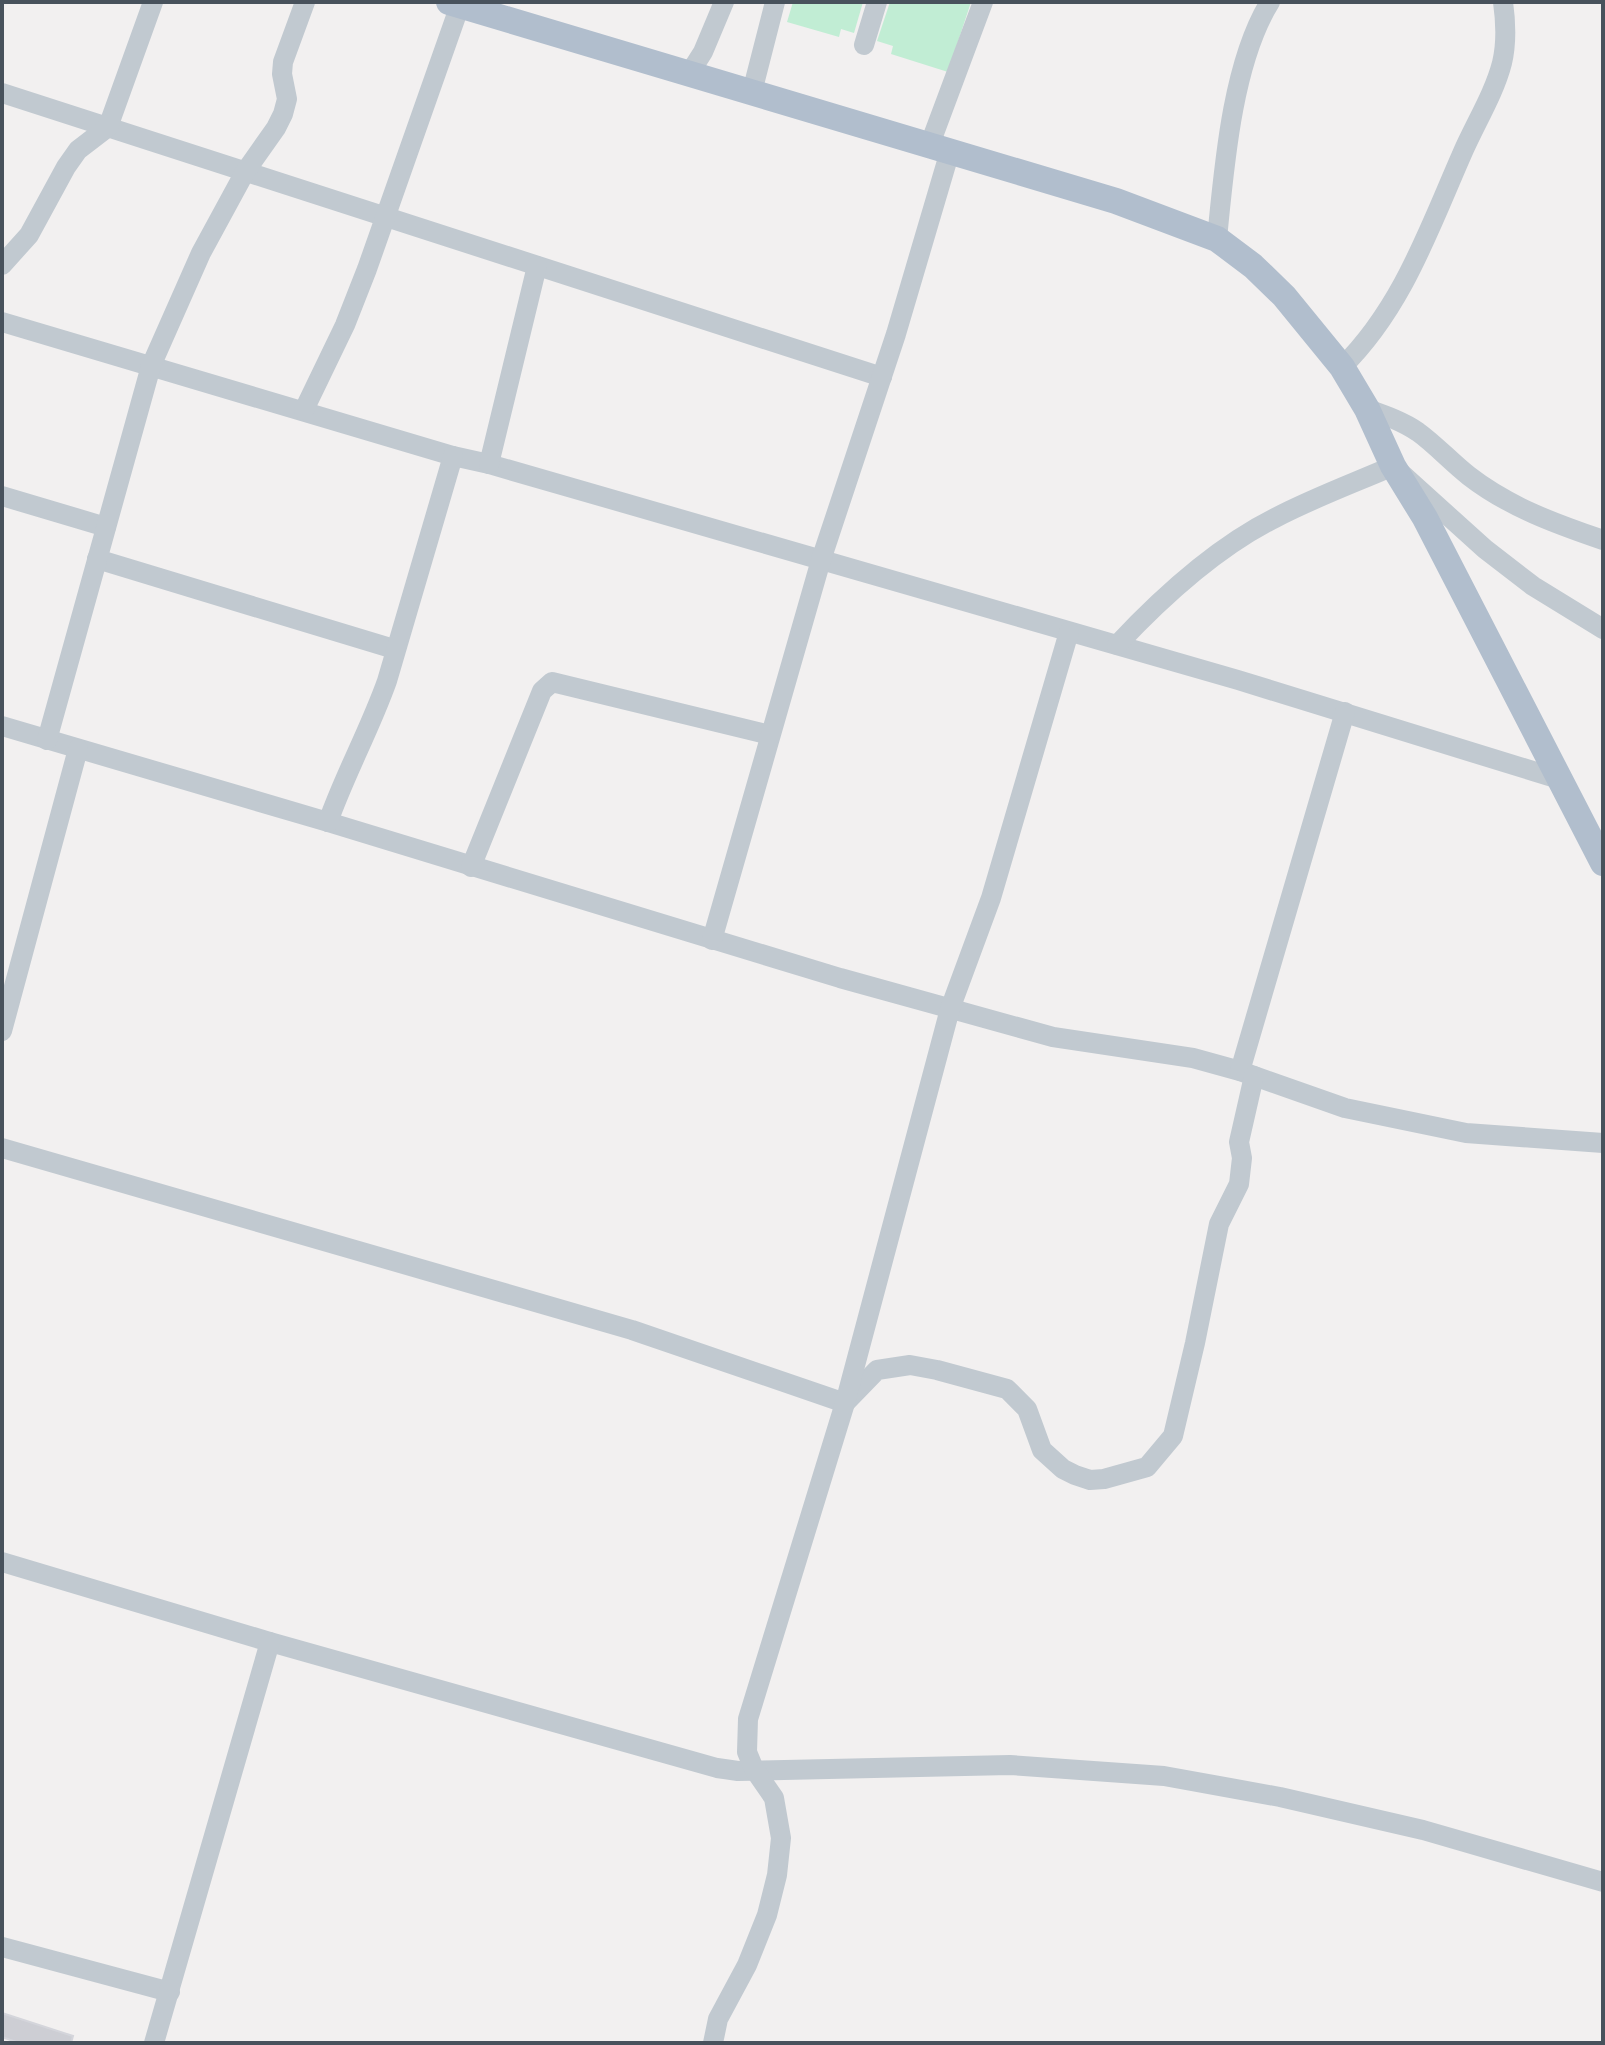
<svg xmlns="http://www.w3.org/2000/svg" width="1605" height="2045" viewBox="0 0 1605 2045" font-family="'PT Sans',sans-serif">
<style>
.green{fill:#c1edd4}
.building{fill:#cdced4;stroke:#d4d5db;stroke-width:2}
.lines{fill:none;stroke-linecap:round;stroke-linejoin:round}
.minor{stroke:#c1c9d0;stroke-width:20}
.major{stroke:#b1becd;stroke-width:26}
</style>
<rect width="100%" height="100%" fill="#f2f0f0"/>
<!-- green -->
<g class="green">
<path d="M793 2H863L854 33 841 29 839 37 787 22Z"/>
<path d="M890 2H971L948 72 891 54 893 46 877 41Z"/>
</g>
<!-- building -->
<path class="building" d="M2 2013 73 2036 71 2043H19L2 2037Z"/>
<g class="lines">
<!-- minor -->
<g class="minor">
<path d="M864 45 877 2"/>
<path d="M689 74 703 52 724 2"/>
<path d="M752 92 775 2"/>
<path d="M2 93 882 377"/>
<path d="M930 144 983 2"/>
<path d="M1217 239C1224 168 1232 63 1270 2"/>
<path d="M2 265 29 235 66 167 78 150 108 127 153 2"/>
<path d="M2 322 453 456 489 464 1238 680 1562 780"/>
<path d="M1342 367C1402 308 1429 229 1462 154 1475 124 1494 94 1502 63 1507 42 1506 23 1503 2"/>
<path d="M1367 409C1384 415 1402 421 1418 432 1436 445 1451 462 1469 476 1509 507 1556 524 1603 540"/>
<path d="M304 410 345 325 367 269 460 5"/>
<path d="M489 464 537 266"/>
<path d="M2 496 106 527"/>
<path d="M97 559 394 649"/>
<path d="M1117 645C1162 597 1215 548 1275 518 1313 498 1354 483 1393 466L1485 549 1533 586 1603 629"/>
<path d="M2 726 328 822 840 978 1053 1037 1193 1058 1240 1071 1345 1108 1466 1133 1603 1143"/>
<path d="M47 740 151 366 201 253 245 172 276 128 283 114 287 99 282 74 283 62 305 2"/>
<path d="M328 822C345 774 370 729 387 681L453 456"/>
<path d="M471 867 542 691 552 682 770 735"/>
<path d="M712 940 821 560 896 334 950 151"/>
<path d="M2 1031 78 749"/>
<path d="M1240 1071 1345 712"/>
<path d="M2 1148 632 1330 845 1403 877 1370 910 1365 937 1370 1007 1389 1027 1409 1042 1450 1063 1469 1075 1475 1090 1480 1104 1479 1147 1467 1173 1436 1195 1343 1219 1224 1239 1184 1242 1158 1239 1142 1254 1076"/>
<path d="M2 1562 270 1642 717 1768 738 1771 1010 1765 1164 1776 1280 1797 1423 1830 1603 1882"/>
<path d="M2 1947 170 1992"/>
<path d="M154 2043 270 1642"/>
<path d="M713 2043 718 2019 747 1965 767 1915 777 1875 781 1838 774 1798 754 1769 747 1752 748 1719 845 1403 950 1009 991 898 1069 632"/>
</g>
<!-- major -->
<path class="major" d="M449 2 1116 201 1217 239 1253 266 1284 296 1342 367 1367 409 1393 466 1425 518 1603 863"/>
</g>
<!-- border -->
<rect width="1605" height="2045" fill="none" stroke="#48525c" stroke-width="8"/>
</svg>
